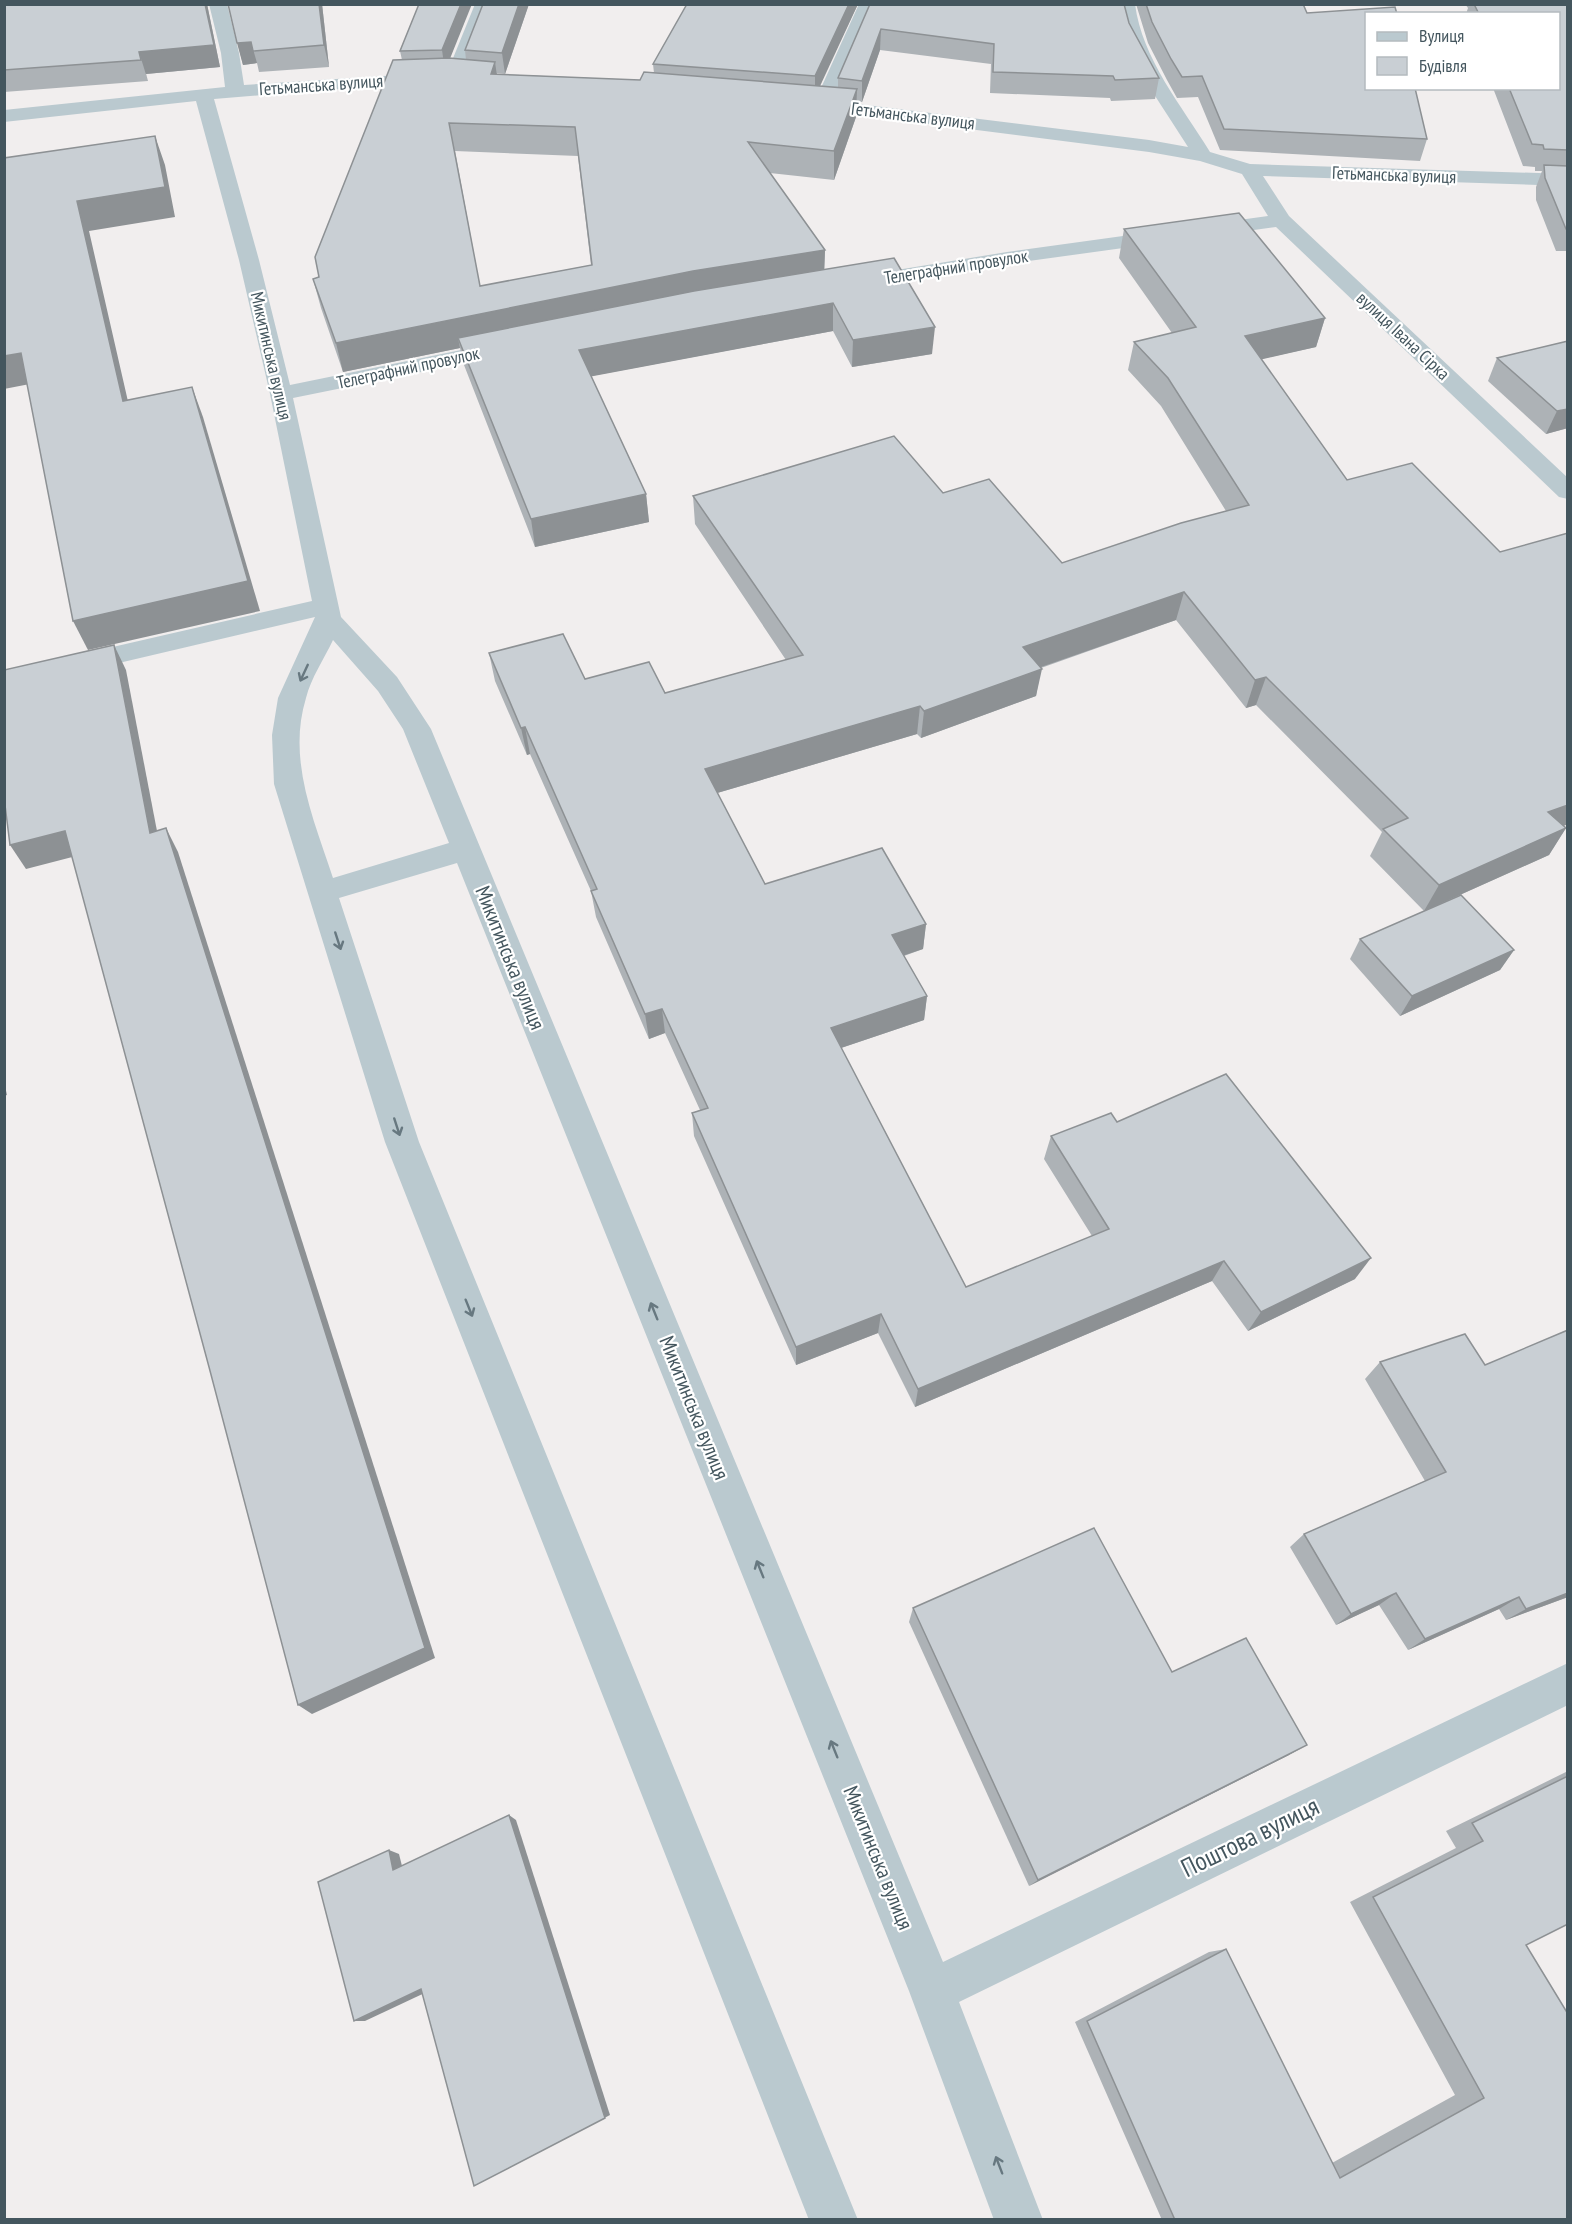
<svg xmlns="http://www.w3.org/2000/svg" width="1572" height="2224" viewBox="0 0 1572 2224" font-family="'PT Sans Narrow',sans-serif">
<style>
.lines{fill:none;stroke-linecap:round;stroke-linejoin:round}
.minor{fill:#bac9cf;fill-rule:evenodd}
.wall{fill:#adb2b6;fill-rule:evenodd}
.shaded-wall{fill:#8d9194}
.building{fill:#c9cfd4;stroke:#8d9194;stroke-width:1.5;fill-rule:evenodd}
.oneway{stroke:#677880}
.labels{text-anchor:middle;stroke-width:4.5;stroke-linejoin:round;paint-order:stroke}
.far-street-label{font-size:18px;fill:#44565e;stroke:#fff}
.street-label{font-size:21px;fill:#44565e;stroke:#fff}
.near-street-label{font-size:26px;fill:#44565e;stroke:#fff}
</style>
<rect width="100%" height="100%" fill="#f1eeee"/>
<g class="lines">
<!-- minor -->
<g class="minor">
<path d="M209 4H227L239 53 244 85 430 73 437 75 439 79 437 83 430 85 323 90 214 99 259 260 290 385 505 341 513 343 516 348 513 353 505 355 293 398 341 617 397 677 431 729 943 1962 1568 1663V1705L959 2002 1043 2220H994L909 1991 457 863 339 898 419 1142 858 2220H809L385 1142 274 784 272 735 278 698 315 617 4 690V672L312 601 270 394 239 260 196 101 4 122V110L225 87 221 53ZM333 640 378 691 403 729 449 843 333 878C314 820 287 760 306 698 311 678 324 659 333 640Z"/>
<path d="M475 4H492L463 78 461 82H447L445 78Z"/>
<path d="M859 4H876L834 101 1149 140 1188 147C1161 103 1124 57 1117 4H1135C1142 59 1182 106 1210 152L1250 164 1568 174V186L1263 176 1289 216 1568 478V499L1559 497 1276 227 1007 264 860 288 852 287 849 282 852 277 860 276 1007 252 1268 216 1242 174 1200 161 1149 152 804 108 802 104 804 100 816 99Z"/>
</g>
</g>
<!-- wall -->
<g class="wall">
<path d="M4 4H207L220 67 146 74 148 81 4 92Z"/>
<path d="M228 4H322L329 67 259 72 257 63 243 65Z"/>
<path d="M419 4 450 58 466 60 465 50 483 4H529L505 74 497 73V74L640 80 654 73 653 64 858 4 819 86 838 88V78L870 4 1129 23 1159 78 1155 99 1111 101 1110 98 990 93 991 64 880 50 862 102H857L856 117 834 180 770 173 825 250 824 270 932 354 852 367 833 331 591 376 646 494 649 522 535 547 464 365 460 348 343 372 321 308 313 279 319 277 402 60 400 51ZM455 151 578 156 591 265 480 286Z"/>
<path d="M1136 4H1303L1307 13 1427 139 1420 161 1220 150 1198 97 1177 98 1167 80 1148 43Z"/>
<path d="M1465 4H1568V251H1556L1536 200V187L1542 171H1535V167L1523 166 1493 88H1558V14H1466L1468 8Z"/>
<path d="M1124 229 1325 318 1316 347 1261 359 1347 480 1500 552 1568 533V824L1563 826 1566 828 1549 855 1424 911 1370 856 1382 832 1256 705 1246 708 1176 620 1041 668 1036 696 921 738 917 734 717 793 765 884 926 924 923 949 904 956 927 996 924 1020 841 1048 966 1287 1092 1236 1044 1159 1051 1136 1117 1122 1355 1279 1248 1331 1212 1281 915 1407 878 1333 796 1365 694 1136 692 1113 700 1110 665 1033 649 1039 596 917 591 891 530 754 527 755 495 681 489 653 585 679 665 693 786 660 695 524 693 496 943 493 1062 563 1226 511 1161 406 1128 370 1134 342 1172 333 1119 258Z"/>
<path d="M1568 341V428L1546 434 1488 381 1497 358Z"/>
<path d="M1360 939 1514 950 1500 970 1400 1016 1350 959Z"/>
<path d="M1568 1330V1597L1506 1620 1499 1609 1408 1650 1379 1605 1336 1625 1290 1547 1304 1534 1425 1481 1365 1379 1380 1362 1485 1365Z"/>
<path d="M913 1608 1172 1672 1289 1755 1029 1886 909 1622Z"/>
<path d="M1568 1771V1924L1526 1945 1568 2220H1162L1075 2022 1209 1952 1226 1949 1332 2163 1455 2095 1350 1902 1456 1848 1446 1831Z"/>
</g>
<!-- shaded-wall -->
<g class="shaded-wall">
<path d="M205 4H207L220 67 146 74 148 81 139 52Z"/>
<path d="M319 4H322L329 67 324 45Z"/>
<path d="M461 4H472L445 71 442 50Z"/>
<path d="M519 4H529L505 74 502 53Z"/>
<path d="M849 4H858L815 97V76Z"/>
<path d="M881 29 880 50 862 102V81Z"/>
<path d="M251 42 257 63 243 65 237 43Z"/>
<path d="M495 62 499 90 491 74Z"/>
<path d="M857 89 856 117 834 180V151Z"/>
<path d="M155 136 165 165 175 217 89 231 135 432 123 401 77 201Z"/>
<path d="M825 250 824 279 458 338 460 348 343 372 336 343 693 271Z"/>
<path d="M833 303V331L583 378 579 350Z"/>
<path d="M1325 318 1316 347 1237 365 1245 336Z"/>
<path d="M935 327 932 354 852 367 853 340Z"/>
<path d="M21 353 35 383 4 389V356Z"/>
<path d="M192 387 203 417 260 611 88 650 73 621Z"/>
<path d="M1568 409V428L1546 434 1557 411Z"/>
<path d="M646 494 649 522 535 547 531 519Z"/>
<path d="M1184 592 1176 620 1018 675 1023 647Z"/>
<path d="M114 645 126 670 162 857 150 833Z"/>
<path d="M1042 669 1036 696 921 738 924 711Z"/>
<path d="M1266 677 1256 705 1246 708 1255 680Z"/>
<path d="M920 706 917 734 707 796 705 769Z"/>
<path d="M525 727 530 754 527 755 521 728Z"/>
<path d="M1568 805V824L1532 839 1548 812Z"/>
<path d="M166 828 178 852 435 1658 312 1714 298 1705Z"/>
<path d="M1566 828 1549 855 1424 911 1439 885Z"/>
<path d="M65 831 80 855 26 869 10 845Z"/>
<path d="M926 924 923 949 890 960 892 935Z"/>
<path d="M1514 950 1500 970 1400 1016 1412 996Z"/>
<path d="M927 996 924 1020 829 1052 831 1028Z"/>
<path d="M662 1009 665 1033 649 1039 645 1014Z"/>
<path d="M4 1082 7 1095 4 1096Z"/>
<path d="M1371 1258 1355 1279 1248 1331 1261 1312Z"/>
<path d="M1224 1261 1212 1281 915 1407 918 1389Z"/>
<path d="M881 1314 878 1333 796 1365V1347Z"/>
<path d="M1396 1593 1379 1605 1336 1625 1351 1614Z"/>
<path d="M1568 1593V1597L1506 1620 1526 1609Z"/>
<path d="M1519 1597 1499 1609 1408 1650 1425 1639Z"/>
<path d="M1307 1745 1289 1755 1029 1886 1038 1880Z"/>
<path d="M509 1815 516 1820 610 2115 474 2186Z"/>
<path d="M389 1850 399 1854 404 1874 393 1870Z"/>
<path d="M421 1989 431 1990 365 2021H354Z"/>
</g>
<!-- building -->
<g class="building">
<path d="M4 4H205L214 45 139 52 141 60 4 70Z"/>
<path d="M228 4H319L324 45 253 51 251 42 237 43Z"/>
<path d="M419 4H461L442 50 400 51Z"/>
<path d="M483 4H519L502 53 465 50Z"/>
<path d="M687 4H849L815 76 653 64Z"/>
<path d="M870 4H1124L1129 23 1159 78 1115 80 1113 76 993 72 994 44 881 29 862 81 838 78Z"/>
<path d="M1146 4H1303L1307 13 1395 7 1397 14H1366V88H1415L1427 139 1224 129 1202 76 1182 77 1171 59 1152 22Z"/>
<path d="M1474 4H1568V150L1544 149 1543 145 1532 144 1509 88H1558V14H1479Z"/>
<path d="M449 58 495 62 491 74 640 80 644 72 857 89 834 151 748 142 825 250 693 271 336 343 313 279 319 277 315 257 393 60ZM449 123 575 127 592 265 480 286Z"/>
<path d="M155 136 165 187 77 201 123 401 192 387 248 581 73 621 21 353 4 356V158Z"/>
<path d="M1544 165 1568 166V229H1566L1545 178Z"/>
<path d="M1239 213 1325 318 1245 336 1347 480 1412 463 1500 552 1568 533V805L1548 812 1566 828 1439 885 1383 829 1408 818 1266 677 1255 680 1184 592 1023 647 1042 669 924 711 920 706 705 769 765 884 882 848 926 924 892 935 927 996 831 1028 966 1287 1109 1229 1051 1136 1111 1113 1117 1122 1226 1074 1371 1258 1261 1312 1224 1261 918 1389 881 1314 796 1347 692 1113 708 1108 662 1009 645 1014 591 891 597 889 525 727 521 728 489 653 563 634 585 679 649 662 665 693 803 655 693 496 894 436 943 493 989 479 1062 563 1181 523 1249 505 1168 378 1134 342 1196 327 1124 229Z"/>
<path d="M894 258 935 327 853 340 833 303 579 350 646 494 531 519 458 338 694 291Z"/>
<path d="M1568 341V409L1557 411 1497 358Z"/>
<path d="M114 645 150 833 166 828 425 1648 298 1705 209 1367 65 831 10 845 4 797V670Z"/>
<path d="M1461 895 1514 950 1412 996 1360 939Z"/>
<path d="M1568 1330V1593L1526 1609 1519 1597 1425 1639 1396 1593 1351 1614 1304 1534 1446 1472 1380 1362 1465 1334 1485 1365Z"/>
<path d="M1094 1528 1172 1672 1246 1638 1307 1745 1038 1880 913 1608Z"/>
<path d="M1568 1776V1924L1526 1945 1568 2014V2220H1175L1087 2021 1226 1949 1340 2178 1484 2098 1373 1897 1483 1841 1472 1823Z"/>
<path d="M509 1815 605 2118 474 2186 421 1989 354 2021 318 1882 389 1850 393 1870Z"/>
</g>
<!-- one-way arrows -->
<defs><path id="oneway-shaft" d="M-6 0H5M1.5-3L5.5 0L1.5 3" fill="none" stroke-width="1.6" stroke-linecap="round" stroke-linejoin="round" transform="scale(1.5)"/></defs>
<g class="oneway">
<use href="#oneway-shaft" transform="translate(304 673) rotate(115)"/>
<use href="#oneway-shaft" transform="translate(338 941) rotate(72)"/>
<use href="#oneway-shaft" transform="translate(397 1127) rotate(72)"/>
<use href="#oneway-shaft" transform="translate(469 1308) rotate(68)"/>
<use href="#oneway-shaft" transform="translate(654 1311) rotate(-112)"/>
<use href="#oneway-shaft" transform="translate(760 1569) rotate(-112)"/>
<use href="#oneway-shaft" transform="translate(834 1749) rotate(-112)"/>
<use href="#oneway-shaft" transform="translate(999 2165) rotate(-111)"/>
</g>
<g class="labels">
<!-- far-street labels -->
<g class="far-street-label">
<text transform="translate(321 85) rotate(-4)" y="6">Гетьманська вулиця</text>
<text transform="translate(913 116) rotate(7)" y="6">Гетьманська вулиця</text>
<text transform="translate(1394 175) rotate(2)" y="6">Гетьманська вулиця</text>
<text transform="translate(956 267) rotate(-9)" y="6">Телеграфний провулок</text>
<text transform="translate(1403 336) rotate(43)" y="6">вулиця Івана Сірка</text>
<text transform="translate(271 356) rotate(77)" y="6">Микитинська вулиця</text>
<text transform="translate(408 368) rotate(-12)" y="6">Телеграфний провулок</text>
</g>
<!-- street labels -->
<g class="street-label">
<text transform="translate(510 958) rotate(68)" y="7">Микитинська вулиця</text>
<text transform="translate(694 1408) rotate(68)" y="7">Микитинська вулиця</text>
<text transform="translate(878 1858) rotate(68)" y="7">Микитинська вулиця</text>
</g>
<!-- near-street labels -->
<g class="near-street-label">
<text transform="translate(1250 1837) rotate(-26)" y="9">Поштова вулиця</text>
</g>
</g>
<!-- border -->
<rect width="1572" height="2224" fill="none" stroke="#44565e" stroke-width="12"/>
<!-- legend -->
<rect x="1365" y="12" width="195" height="78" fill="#ffffff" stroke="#b4bbbf" stroke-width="1.5"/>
<rect x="1377" y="32" width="30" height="9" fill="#bac9cf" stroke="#b4bbbf" stroke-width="1.5"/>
<text x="1419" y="42" font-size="18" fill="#44565e">Вулиця</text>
<rect x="1377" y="57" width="30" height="18" fill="#c9cfd4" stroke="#b4bbbf" stroke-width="1.5"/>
<text x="1419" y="72" font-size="18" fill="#44565e">Будівля</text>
</svg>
